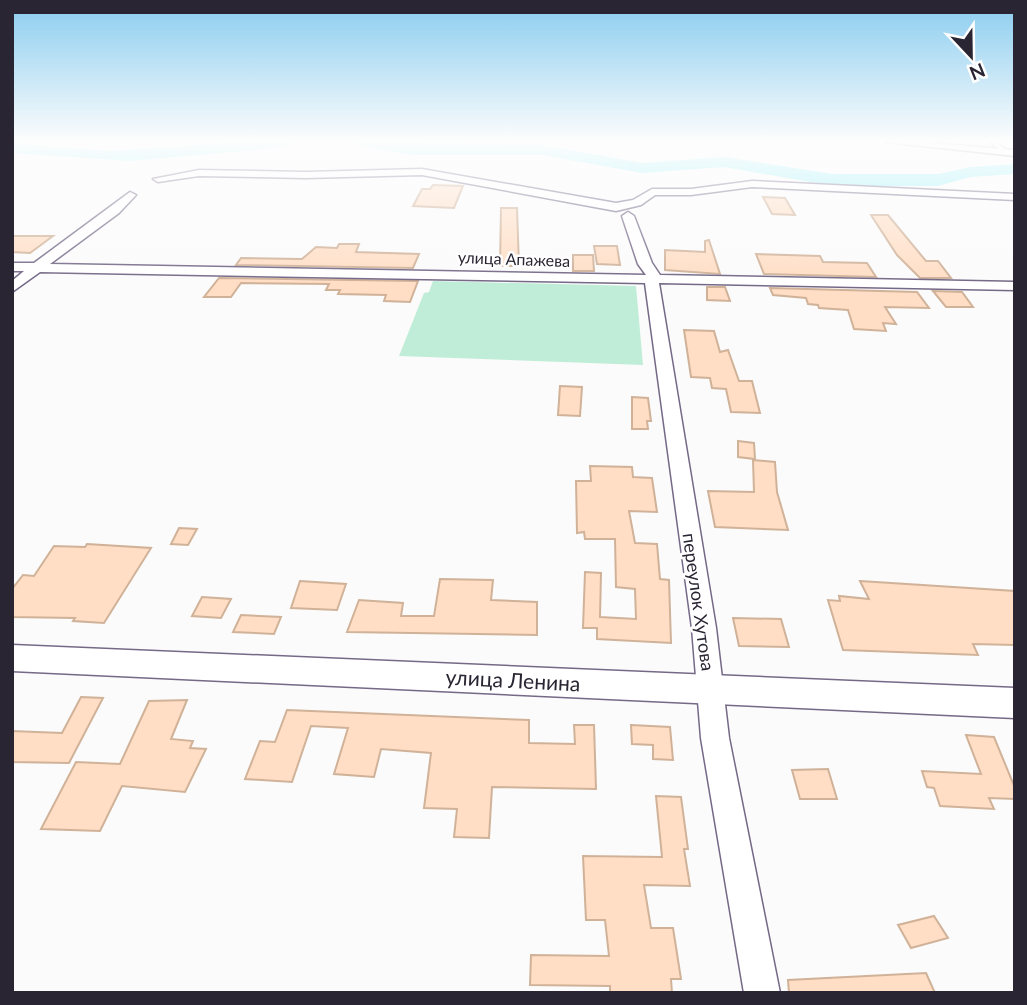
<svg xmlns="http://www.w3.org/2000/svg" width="1027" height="1005" viewBox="0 0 1027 1005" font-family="Lato,sans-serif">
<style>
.green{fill:#c0edd7}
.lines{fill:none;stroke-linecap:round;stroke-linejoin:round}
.river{fill:#9bf0f9;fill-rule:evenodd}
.building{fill:#ffdec5;stroke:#d0b299;stroke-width:2}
.lane-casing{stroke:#746987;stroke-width:4}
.street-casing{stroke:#746987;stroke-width:3}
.secondary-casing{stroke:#746987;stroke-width:3}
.lane{fill:#fff;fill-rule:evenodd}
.street{fill:#fff;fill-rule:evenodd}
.secondary{fill:#fff;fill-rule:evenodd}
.labels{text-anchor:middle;stroke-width:5;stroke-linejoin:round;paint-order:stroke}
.far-street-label{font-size:16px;fill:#2a2532;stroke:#fff}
.street-label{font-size:18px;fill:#2a2532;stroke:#fff}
.near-street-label{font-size:21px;fill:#2a2532;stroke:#fff}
</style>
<rect width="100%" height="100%" fill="#fbfbfb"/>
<!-- green -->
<path class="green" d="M433 281 636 286 643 365 399 356 424 293 429 292Z"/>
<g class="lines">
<!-- river -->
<g class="river">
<path d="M239 142H295L287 147 131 161 12 153V143L109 151Z"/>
<path d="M354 142 542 145 642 163 724 157 833 174H938L970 167 1015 164V174L970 177 938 186H833L724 167 642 173 542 155H414L362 147Z"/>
</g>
</g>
<!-- building -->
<g class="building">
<path d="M433 185 463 186 454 208 413 206 422 189H430Z"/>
<path d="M763 197 785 198 795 215 772 214Z"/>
<path d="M501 208H517L519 266H500Z"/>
<path d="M871 215H888L926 261H938L951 278H920L897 255Z"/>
<path d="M12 236H53L30 253 12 252Z"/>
<path d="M709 240 720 274 665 270V250L705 252V241Z"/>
<path d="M339 244H359L356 252 419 254 413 268 236 265 241 258 302 259 316 247 337 248Z"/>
<path d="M594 246H617L620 265 597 264Z"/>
<path d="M756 254 820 256 823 262 867 263 876 277 764 274Z"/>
<path d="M573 255H593L594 271H573Z"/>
<path d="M219 278 418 281 410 302 384 301 386 295 338 294 340 290H326L329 284 241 283 231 297H204Z"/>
<path d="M707 287H725L730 301 707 300Z"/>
<path d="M770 288 917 292 929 308 885 307 896 324 883 323 886 331 854 329 848 310 819 308 818 305 808 304 806 298 773 295Z"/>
<path d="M933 291 962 292 973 307H946Z"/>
<path d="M684 330 714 331 720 352 728 350 739 381H752L760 413 731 412 726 389 712 388 710 378 691 377Z"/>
<path d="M560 386 582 387 580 416 558 415Z"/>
<path d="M632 397 648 398 651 421H647L648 429H632Z"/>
<path d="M738 441 754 443 755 459 738 457Z"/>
<path d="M753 460 775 462 777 492 788 530 715 527 708 491 754 492Z"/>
<path d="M590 466 632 467 633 477 652 478 657 512 629 511 635 543 657 544 660 579 669 580 671 643 597 639V628H583L585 572 601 573 600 617 636 619 635 589 616 587 615 539H585L584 532 577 533 576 481H591Z"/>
<path d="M179 528 197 529 188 545 171 544Z"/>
<path d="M87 544 151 548 104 623 73 621 75 618 12 617V589L23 575 34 576 54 546 85 547Z"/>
<path d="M440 579 493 580 491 600 537 602V635L347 632 359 600 403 603 401 616H434Z"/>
<path d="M300 581 346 584 337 610 291 608Z"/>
<path d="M860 581 1015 591V645L973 644 978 655 843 650 828 600 840 601 839 596 869 599Z"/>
<path d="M202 597 231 599 221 618 192 616Z"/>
<path d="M241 615 281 617 274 634 233 632Z"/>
<path d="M733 618 781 619 789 647 739 646Z"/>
<path d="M81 697 103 698 69 763 12 762V731L62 733Z"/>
<path d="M187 700 171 739 193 741 190 748 206 749 185 792 122 786 100 831 41 829 76 762 120 764 149 701Z"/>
<path d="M287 710 529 720V743L575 744 574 725H594L596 789 492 787 489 838 454 837 457 809 424 808 431 753 381 749 374 777 334 774 348 728 311 726 292 782 245 779 260 741 275 742Z"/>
<path d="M631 725 670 727 673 760 653 759V745L632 744Z"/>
<path d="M966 735 994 737 1015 788V799L989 798 994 809 940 806 934 788 927 787 922 771 981 774Z"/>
<path d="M828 769 837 799H800L792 770Z"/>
<path d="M656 796 681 797 688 849H684L690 886 644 885 651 928H673L681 979H671L672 993H610V986L530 985 531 955 609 956 605 920H586L583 856 662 857Z"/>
<path d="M934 916 948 938 911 948 898 925Z"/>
<path d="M926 973 935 993H789L788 980Z"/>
</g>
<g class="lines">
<!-- lane casing -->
<g class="lane-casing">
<path id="lane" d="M991 142H996L1007 151 1002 152Z"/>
</g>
<!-- street casing -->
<g class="street-casing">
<g id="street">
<path d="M885 142H920L1015 150V156Z"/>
<path d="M422 169 616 203 633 200 652 189H691L752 181 1015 194V200L752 187 691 195H655L641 205 616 211 422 175 306 178 199 176 158 182 153 179 199 170 306 172Z"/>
<path d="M130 192 136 195 119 213 50 264 646 275 638 264 622 216 628 212 634 216 652 263 660 275 1015 282V290L659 283 716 628 729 738 780 993H744L701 738 692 628 645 283 40 272 12 292V281L24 271H12V263H34Z"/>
</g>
</g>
<!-- secondary casing -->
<g class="secondary-casing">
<path id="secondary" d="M12 645 1015 688V718L12 671Z"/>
</g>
<!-- lane -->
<use href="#lane" class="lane"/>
<!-- street -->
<use href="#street" class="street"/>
<!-- secondary -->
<use href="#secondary" class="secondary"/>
</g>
<!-- sky -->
<linearGradient id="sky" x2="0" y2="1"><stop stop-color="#89ccef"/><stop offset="0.5" stop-color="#fdfdfd"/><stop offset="1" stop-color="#fdfdfd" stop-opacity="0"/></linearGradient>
<rect width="1027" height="282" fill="url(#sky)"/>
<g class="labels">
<!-- far-street labels -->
<g class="far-street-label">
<text transform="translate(514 259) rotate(2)" y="6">улица Апажева</text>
</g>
<!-- street labels -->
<g class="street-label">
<text transform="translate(698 602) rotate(82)" y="6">переулок Хутова</text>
</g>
<!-- near-street labels -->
<g class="near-street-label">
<text transform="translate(513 681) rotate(3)" y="7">улица Ленина</text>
</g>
</g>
<!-- border -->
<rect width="1027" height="1005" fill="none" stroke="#2a2532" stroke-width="28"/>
<!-- north arrow -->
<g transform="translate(971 56) rotate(158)" stroke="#ffffff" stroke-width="5" paint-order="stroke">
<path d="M0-5L12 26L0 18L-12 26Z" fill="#2a2532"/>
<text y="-10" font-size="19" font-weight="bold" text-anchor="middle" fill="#2a2532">N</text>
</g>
</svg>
